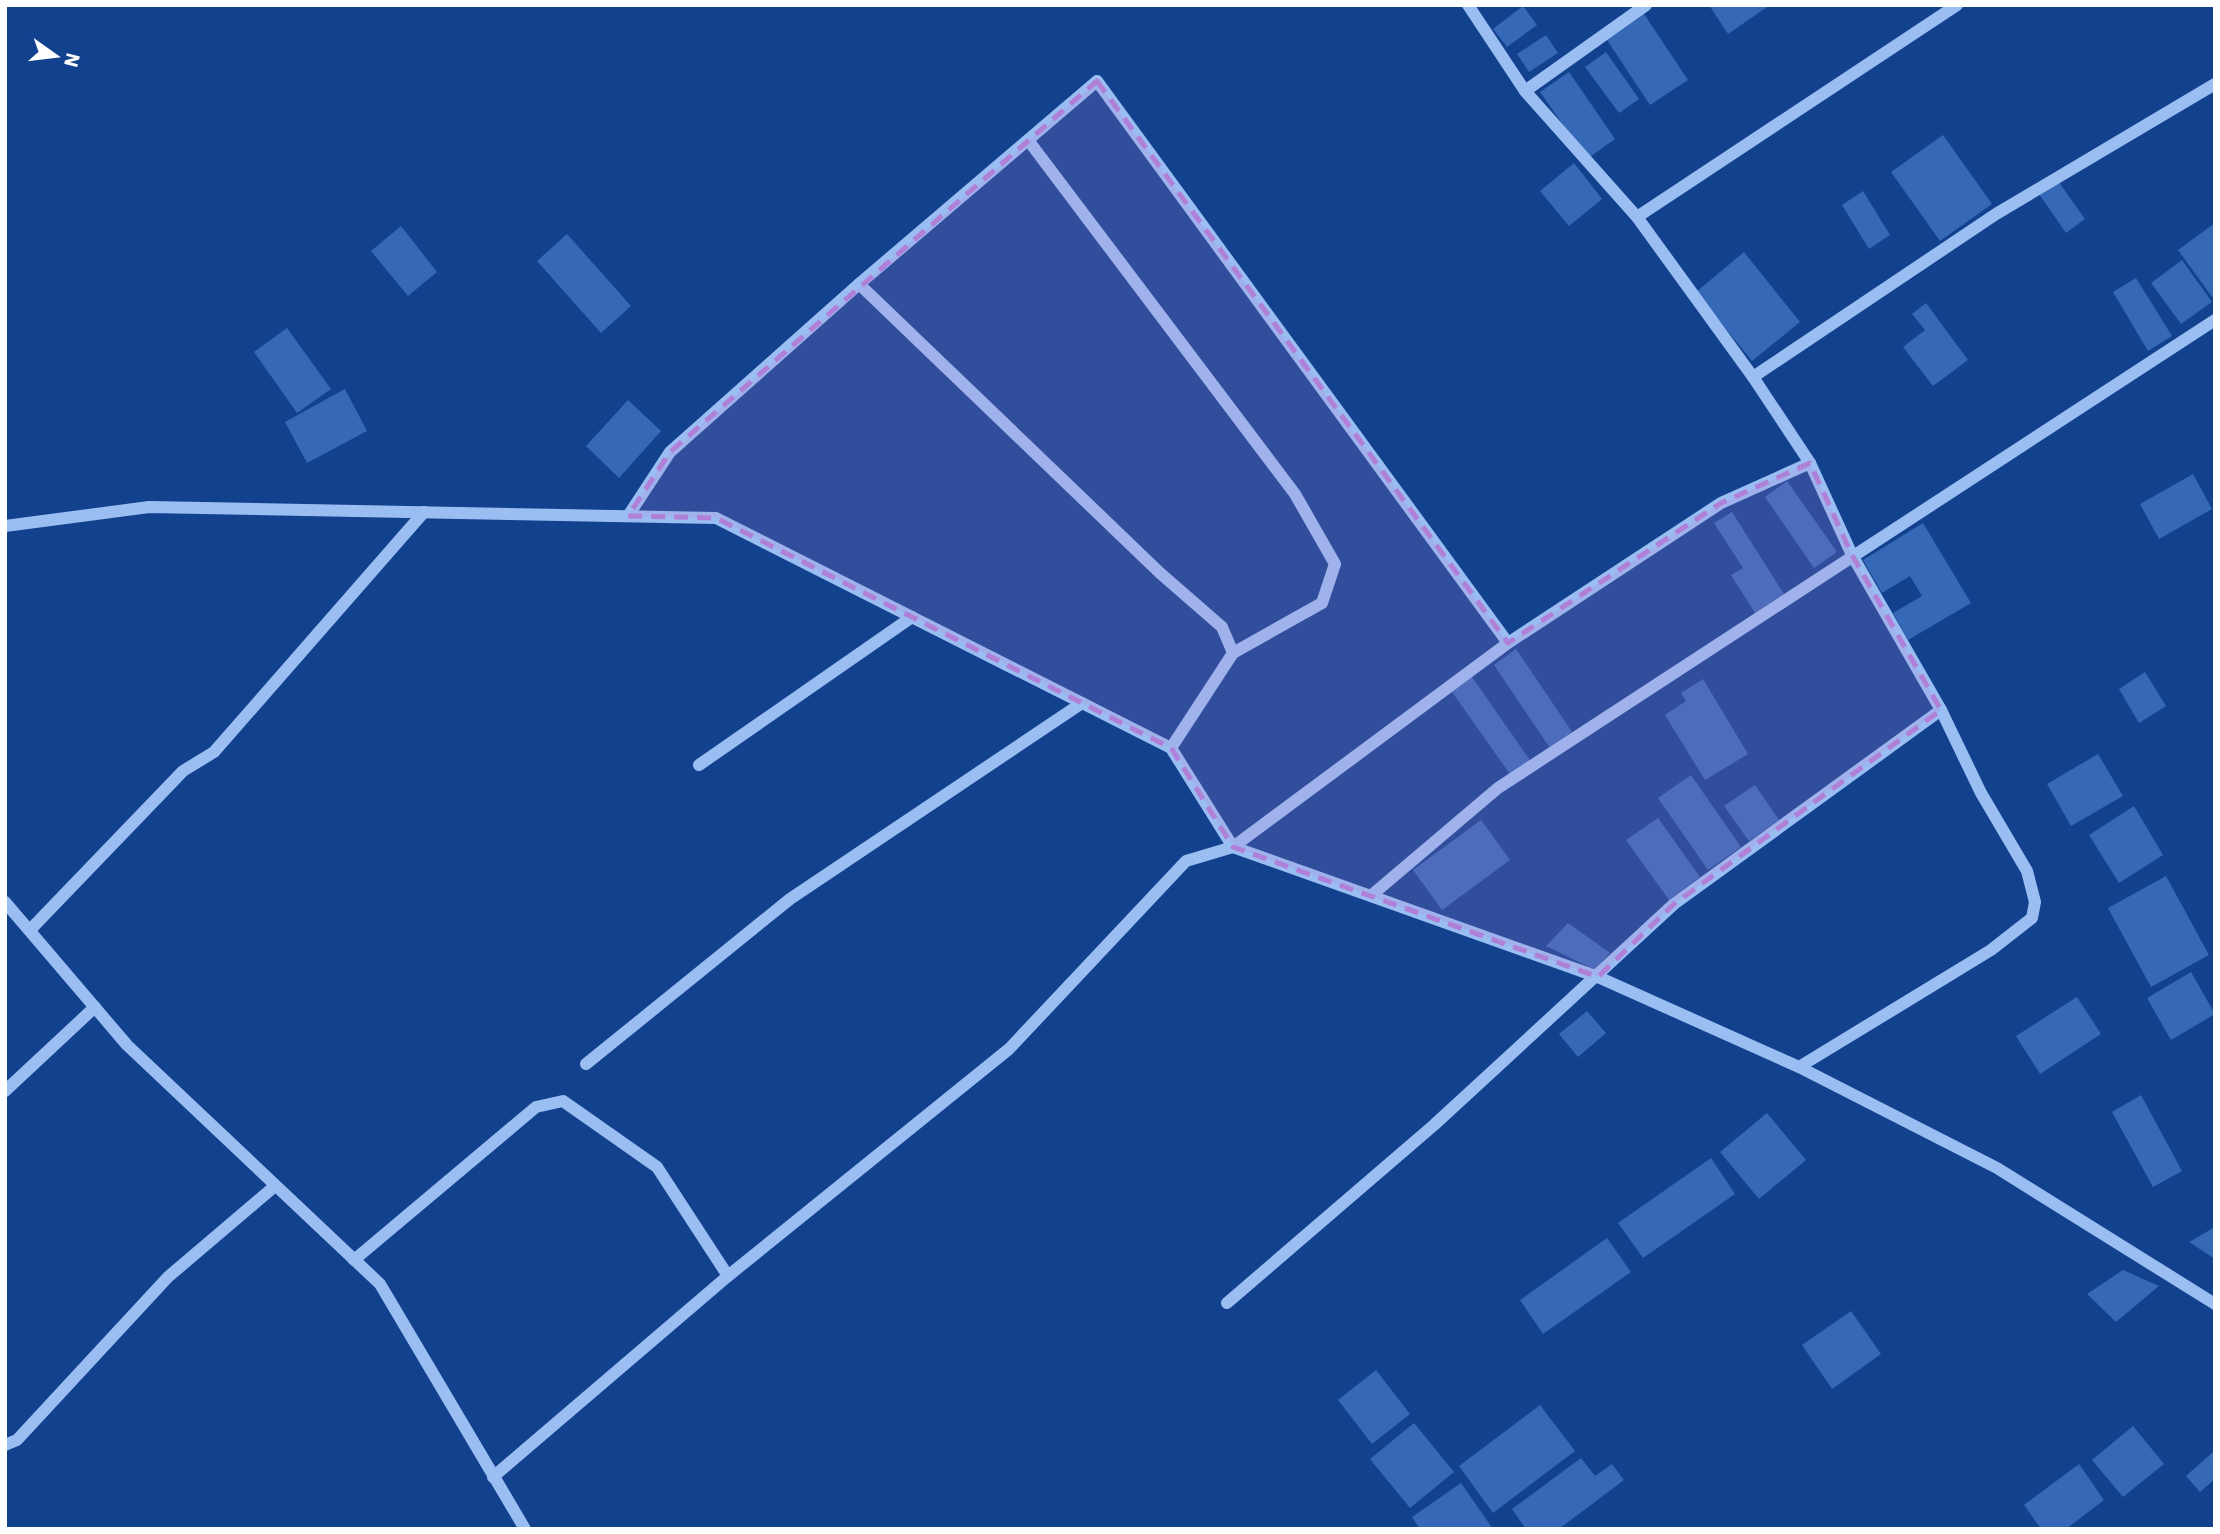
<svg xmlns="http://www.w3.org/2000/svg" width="2220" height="1534" viewBox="0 0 2220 1534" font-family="'IBM Plex Sans',sans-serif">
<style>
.building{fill:#3568b6}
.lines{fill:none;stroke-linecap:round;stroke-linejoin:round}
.minor{stroke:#9bbef2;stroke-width:12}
.marked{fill:#b080d9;fill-opacity:0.2;stroke:#b080d9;stroke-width:5;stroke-dasharray:14 9;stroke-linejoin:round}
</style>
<rect width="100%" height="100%" fill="#12418e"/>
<!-- building -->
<g class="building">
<path d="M1709 5H1770L1728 34Z"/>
<path d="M1523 6 1537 25 1507 47 1493 29Z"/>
<path d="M1644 14 1688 80 1650 105 1607 40Z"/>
<path d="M1546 35 1558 53 1529 72 1517 54Z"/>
<path d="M1606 52 1639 99 1619 113 1585 67Z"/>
<path d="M1569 72 1615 139 1587 159 1540 92Z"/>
<path d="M1943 135 1992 204 1940 241 1891 172Z"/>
<path d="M1574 163 1602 199 1569 226 1540 191Z"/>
<path d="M2058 181 2085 219 2066 233 2039 194Z"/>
<path d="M1863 191 1890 235 1869 249 1842 205Z"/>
<path d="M2215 223V301L2178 250Z"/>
<path d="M401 226 437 272 408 296 371 251Z"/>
<path d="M567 234 631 306 601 333 537 261Z"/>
<path d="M1744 252 1800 322 1752 361 1696 292Z"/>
<path d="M2182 260 2212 302 2181 324 2151 283Z"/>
<path d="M2136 278 2172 336 2148 351 2113 292Z"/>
<path d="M1926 303 1968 360 1933 386 1903 347 1925 330 1912 314Z"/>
<path d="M287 328 331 389 297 413 254 352Z"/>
<path d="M345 389 367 431 307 463 285 422Z"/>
<path d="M628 400 661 431 619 478 586 446Z"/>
<path d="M2193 474 2212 509 2159 539 2140 504Z"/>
<path d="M1787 481 1837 552 1814 568 1765 497Z"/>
<path d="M1732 512 1784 594 1755 613 1731 575 1743 568 1714 523Z"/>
<path d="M1923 523 1971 603 1908 640 1893 613 1922 596 1910 576 1882 593 1863 560Z"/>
<path d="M1516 649 1572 732 1550 748 1494 665Z"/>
<path d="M2145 672 2166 706 2139 723 2119 689Z"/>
<path d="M1472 677 1532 763 1512 777 1452 692Z"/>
<path d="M1703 679 1748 754 1705 780 1665 715 1686 701 1681 693Z"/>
<path d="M2098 754 2123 796 2071 826 2047 784Z"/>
<path d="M1691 775 1741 847 1708 870 1658 798Z"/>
<path d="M1755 785 1779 820 1749 841 1724 806Z"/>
<path d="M2134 806 2163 855 2119 883 2089 835Z"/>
<path d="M1658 818 1700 877 1669 900 1626 840Z"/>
<path d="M1481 820 1510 860 1442 910 1413 870Z"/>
<path d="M2166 876 2209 955 2151 987 2108 908Z"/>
<path d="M1568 923 1610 953 1595 970 1546 946Z"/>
<path d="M2191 972 2215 1014 2171 1040 2147 998Z"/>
<path d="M2077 997 2101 1034 2040 1074 2016 1036Z"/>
<path d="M1587 1011 1606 1033 1578 1057 1559 1034Z"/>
<path d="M2141 1095 2182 1171 2153 1187 2112 1112Z"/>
<path d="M1767 1113 1806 1160 1759 1199 1720 1152Z"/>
<path d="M1711 1158 1735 1194 1643 1258 1618 1223Z"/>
<path d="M2215 1227V1259L2189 1242Z"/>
<path d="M1607 1238 1631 1272 1543 1334 1520 1300Z"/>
<path d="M2123 1270 2159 1286 2116 1322 2087 1294Z"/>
<path d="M1851 1311 1881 1354 1832 1389 1802 1345Z"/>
<path d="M1376 1370 1410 1414 1372 1444 1338 1400Z"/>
<path d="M1540 1405 1575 1451 1493 1513 1459 1466Z"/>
<path d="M1414 1423 1454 1472 1410 1508 1370 1459Z"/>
<path d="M2133 1426 2164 1464 2123 1497 2092 1460Z"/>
<path d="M2213 1452 2215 1479 2200 1492 2186 1476Z"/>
<path d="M1581 1458 1595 1476 1612 1464 1624 1480 1559 1529H1526L1512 1509Z"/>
<path d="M2079 1464 2104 1500 2066 1529H2041L2024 1505Z"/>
<path d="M1461 1483 1493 1529H1420L1412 1517Z"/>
</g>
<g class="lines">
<!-- minor -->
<g class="minor">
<path d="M1468 5 1525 91 1637 217 1753 377 1810 463 1852 555 1941 710 1981 793 2027 871 2035 902 2032 918 1991 950 1799 1067"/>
<path d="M1525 91 1646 5"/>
<path d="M1028 140 1295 494 1335 564 1322 603 1233 653 1171 748"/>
<path d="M1637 217 1957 5"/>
<path d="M859 284 1160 573 1222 627 1233 653"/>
<path d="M1753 377 1996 214 2215 84"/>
<path d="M628 516 670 452 859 284 1097 81 1508 643"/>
<path d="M5 526 149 507 716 518 1171 748 1233 847 1598 977 1799 1067 1997 1168 2215 1304"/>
<path d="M699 765 912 617"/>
<path d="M1373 894 1498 788 2215 320"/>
<path d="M5 902 127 1045 380 1284 525 1529"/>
<path d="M30 930 183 771 214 752 424 512"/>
<path d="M586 1064 790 899 1082 703"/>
<path d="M5 1091 95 1007"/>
<path d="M354 1260 536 1107 563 1101 657 1167 728 1276"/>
<path d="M1227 1303 1434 1125 1674 904 1941 710"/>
<path d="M5 1445 17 1440 168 1277 275 1186"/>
<path d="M493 1477 728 1276 1009 1049 1186 861 1233 847 1508 643 1721 503 1810 463"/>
</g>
</g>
<!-- marked area -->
<path class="marked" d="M1097 81 1508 643 1721 503 1810 463 1852 555 1941 710 1674 904 1598 977 1233 847 1171 748 716 518 628 516 670 452Z"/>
<!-- border -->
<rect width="2220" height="1534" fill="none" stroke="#ffffff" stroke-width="14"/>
<!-- north arrow -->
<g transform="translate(56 56) rotate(104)" stroke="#12418e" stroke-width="5" paint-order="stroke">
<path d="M0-5L12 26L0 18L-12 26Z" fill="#ffffff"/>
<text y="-10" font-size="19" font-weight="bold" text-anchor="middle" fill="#ffffff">N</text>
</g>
</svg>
